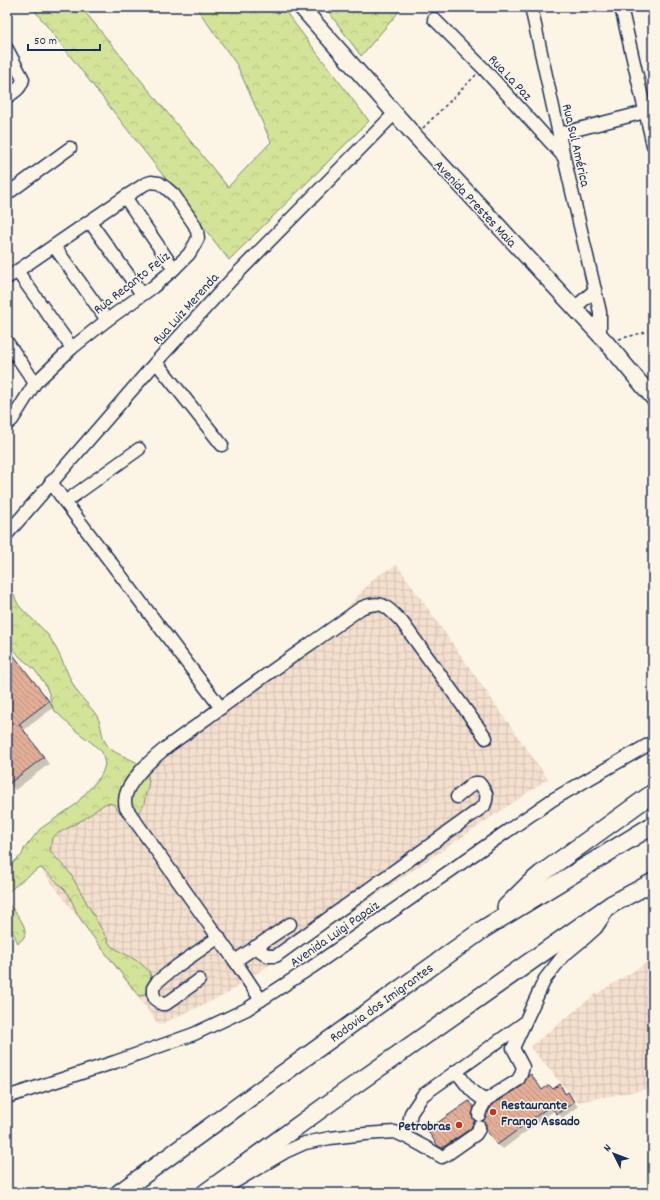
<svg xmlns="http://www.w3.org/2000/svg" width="660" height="1200" viewBox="0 0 660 1200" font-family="Dekko,sans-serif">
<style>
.industrial{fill:url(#industrial-grid)}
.forest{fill:url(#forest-crowns);stroke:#77897a}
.shadow{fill:#0003}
.building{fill:url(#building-back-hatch);stroke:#1b2f5e}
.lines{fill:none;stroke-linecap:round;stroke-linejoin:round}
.minor-casing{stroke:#1b2f5e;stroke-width:15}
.major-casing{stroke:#1b2f5e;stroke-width:18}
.highway-casing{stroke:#1b2f5e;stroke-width:20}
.path{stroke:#1b2f5e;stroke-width:1.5;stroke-dasharray:3 3;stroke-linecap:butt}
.minor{stroke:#fcf5e5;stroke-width:12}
.major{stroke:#fcf5e5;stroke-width:15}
.highway{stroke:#fcf5e5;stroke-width:17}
.poi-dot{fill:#c8321e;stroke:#fcf5e5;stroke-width:1.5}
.labels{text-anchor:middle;stroke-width:3;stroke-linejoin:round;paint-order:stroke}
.street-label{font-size:14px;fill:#1b2f5e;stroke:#fcf5e5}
.poi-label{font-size:14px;font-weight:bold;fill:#1b2f5e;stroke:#fcf5e5;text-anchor:start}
</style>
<defs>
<pattern id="industrial-grid" width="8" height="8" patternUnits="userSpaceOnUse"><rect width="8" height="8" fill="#f5e0ce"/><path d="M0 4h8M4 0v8" fill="none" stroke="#d1c0b3"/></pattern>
<pattern id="forest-crowns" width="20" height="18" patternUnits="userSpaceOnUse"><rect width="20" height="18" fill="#d3e397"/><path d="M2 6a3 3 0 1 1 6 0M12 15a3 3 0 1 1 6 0" fill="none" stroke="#b5c385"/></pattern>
<pattern id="building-back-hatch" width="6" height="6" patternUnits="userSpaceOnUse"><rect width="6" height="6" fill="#e4af97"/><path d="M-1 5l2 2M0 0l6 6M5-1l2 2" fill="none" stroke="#b88f7e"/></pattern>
</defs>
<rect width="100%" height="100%" fill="#fcf5e5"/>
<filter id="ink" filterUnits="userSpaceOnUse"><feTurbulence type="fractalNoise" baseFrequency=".025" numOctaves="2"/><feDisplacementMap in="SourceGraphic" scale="8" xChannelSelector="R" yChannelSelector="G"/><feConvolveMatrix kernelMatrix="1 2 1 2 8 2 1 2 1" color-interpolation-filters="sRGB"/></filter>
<g filter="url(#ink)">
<!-- industrial -->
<g class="industrial">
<path d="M397 565 548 779 317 935 240 984 229 993 159 1025 29 853 275 667 345 610 375 577Z"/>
<path d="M653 959V1088L577 1102 530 1047 593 996Z"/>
</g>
<!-- forest -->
<g class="forest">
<path d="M32 7H81L228 187 271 142 237 65 196 7H282L369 121 229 260Z"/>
<path d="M325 7H403L361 56Z"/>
<path d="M7 587C15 592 15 601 20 607 29 617 40 625 48 635 60 652 66 672 76 690 82 699 91 707 97 716 102 725 101 737 107 745 118 759 141 757 148 776 150 781 148 788 146 793 145 798 145 804 142 808 137 815 128 819 121 813 118 811 115 807 113 804L106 803 84 819 57 834 52 838 50 851 70 873 111 946 139 962 149 971 151 977 145 995 139 996 135 991 87 929 77 913 69 895 65 890 51 876 41 868C34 871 11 888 7 894V868L22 855 24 849 40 829 75 805 100 777 103 771 105 764 102 752 92 743 75 730 53 709 51 703 50 696 45 684 34 669 20 657 12 647 7 637Z"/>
<path d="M7 902C15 913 36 932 18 943L7 921Z"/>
</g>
<!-- shadow -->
<g class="shadow">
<path d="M7 646 54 707 24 730 49 764 15 790 7 781Z"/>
<path d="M531 1075 543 1090H553L559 1085 566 1094 568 1093 572 1098 578 1107 562 1118 555 1110 503 1149 498 1145 487 1129Z"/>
<path d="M470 1103 474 1109 472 1118 475 1123 471 1130 444 1149 440 1147Z"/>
</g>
<!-- building -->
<g class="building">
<path d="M7 647 49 701 19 724 44 757 7 785Z"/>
<path d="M531 1074 542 1090 549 1085 553 1089 560 1084 565 1094 568 1092 574 1102 557 1114 550 1106 497 1145 486 1130V1124L483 1121 492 1105 522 1086 528 1076Z"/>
<path d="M469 1101 474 1107 472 1116 475 1121 470 1129 442 1148 438 1146 427 1130Z"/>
</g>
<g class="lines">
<!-- minor casing -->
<g class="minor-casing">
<g id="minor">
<path d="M531 7 564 157 600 312V336"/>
<path d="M621 7 653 145"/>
<path d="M434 19 483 68 563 156"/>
<path d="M7 49 23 79C21 88 15 92 7 97"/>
<path d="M559 134 653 110"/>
<path d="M7 194 70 148"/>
<path d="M125 197 174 269"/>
<path d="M90 222 142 294"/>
<path d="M54 246 107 320"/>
<path d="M17 271 72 348"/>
<path d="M7 278 125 197 145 184 151 182 159 183 166 188 174 195 194 224 197 231 198 238 195 244 189 254 174 269 153 287 107 320 72 348 35 383 12 420 7 424"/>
<path d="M573 307 579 304 595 290"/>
<path d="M7 342 35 383"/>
<path d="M156 362 222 445"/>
<path d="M51 482 65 502 221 708"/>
<path d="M65 502 139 449"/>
<path d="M7 534 156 362 232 279 395 113"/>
<path d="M255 947 268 956H276L484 806C489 795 486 792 479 783H474L457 797"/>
<path d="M235 961 290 924"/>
<path d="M199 980 166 1004H162L155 999 153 993V988L157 982 177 966 219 937"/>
<path d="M261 1000 235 961 126 808C122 794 131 783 139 773 157 752 181 737 203 721 255 682 308 646 361 608 383 599 387 607 402 622L486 738"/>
<path d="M456 1071C464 1081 473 1096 486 1100L518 1080 521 1074 523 1067 513 1048 545 979 563 956 586 937 596 928 608 910"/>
<path d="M7 1097 115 1062 194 1034 247 1009 312 967 552 800 653 742"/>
<path d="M479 1115 481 1109 486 1100"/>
<path d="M408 1128 411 1113 423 1095 524 1023"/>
<path d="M221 1190 285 1152 305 1143 330 1138 365 1134 395 1132 408 1138 423 1146 442 1157 446 1155 476 1134 479 1129V1127"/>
</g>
</g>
<!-- major casing -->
<g class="major-casing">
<path id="major" d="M301 7 415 136 606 342 653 398"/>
</g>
<!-- highway casing -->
<g class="highway-casing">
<g id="highway">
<path d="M506 907 528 885 541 874 653 793"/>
<path d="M119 1193 307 1056 485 928 653 825"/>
<path d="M205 1193 339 1096 612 904 653 882"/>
</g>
</g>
<!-- path -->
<g class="path">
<path d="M423 128 476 75"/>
<path d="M619 339 653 330"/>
</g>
<!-- minor -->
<use href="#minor" class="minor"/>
<!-- major -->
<use href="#major" class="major"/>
<!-- highway -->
<use href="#highway" class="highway"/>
</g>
</g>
<!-- markers -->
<g class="poi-dot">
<circle cx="493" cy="1112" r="4"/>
<circle cx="459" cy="1125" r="4"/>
</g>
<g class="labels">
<!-- street labels -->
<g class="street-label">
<text transform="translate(511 77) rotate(47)" y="5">Rua La Paz</text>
<text transform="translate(577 145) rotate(77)" y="5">Rua Sul América</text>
<text transform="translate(476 203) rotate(47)" y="5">Avenida Prestes Maia</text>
<text transform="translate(131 282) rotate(-38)" y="5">Rua Recanto Feliz</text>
<text transform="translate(185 308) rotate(-48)" y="5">Rua Luiz Merenda</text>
<text transform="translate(334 933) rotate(-35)" y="5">Avenida Luigi Papaiz</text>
<text transform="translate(381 1002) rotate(-36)" y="5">Rodovia dos Imigrantes</text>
</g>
<!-- poi labels -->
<g class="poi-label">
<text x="501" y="1109">Restaurante<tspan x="501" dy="16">Frango Assado</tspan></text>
<text x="451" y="1130" text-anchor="end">Petrobras</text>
</g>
</g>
<!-- margin -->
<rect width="660" height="1200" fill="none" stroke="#fcf5e5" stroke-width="24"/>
<rect x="12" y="12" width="636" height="1176" fill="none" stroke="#1b2f5e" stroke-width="1.5" filter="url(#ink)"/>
<!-- north arrow -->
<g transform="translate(614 1154) rotate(312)" stroke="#fcf5e5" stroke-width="3" paint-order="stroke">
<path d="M0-3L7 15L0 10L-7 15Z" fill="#1b2f5e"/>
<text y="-6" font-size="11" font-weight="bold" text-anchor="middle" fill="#1b2f5e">N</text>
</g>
<!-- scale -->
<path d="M28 44v6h72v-6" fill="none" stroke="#1b2f5e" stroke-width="2"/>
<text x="34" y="44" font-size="12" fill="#1b2f5e" stroke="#fcf5e5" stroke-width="3" paint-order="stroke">50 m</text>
</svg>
